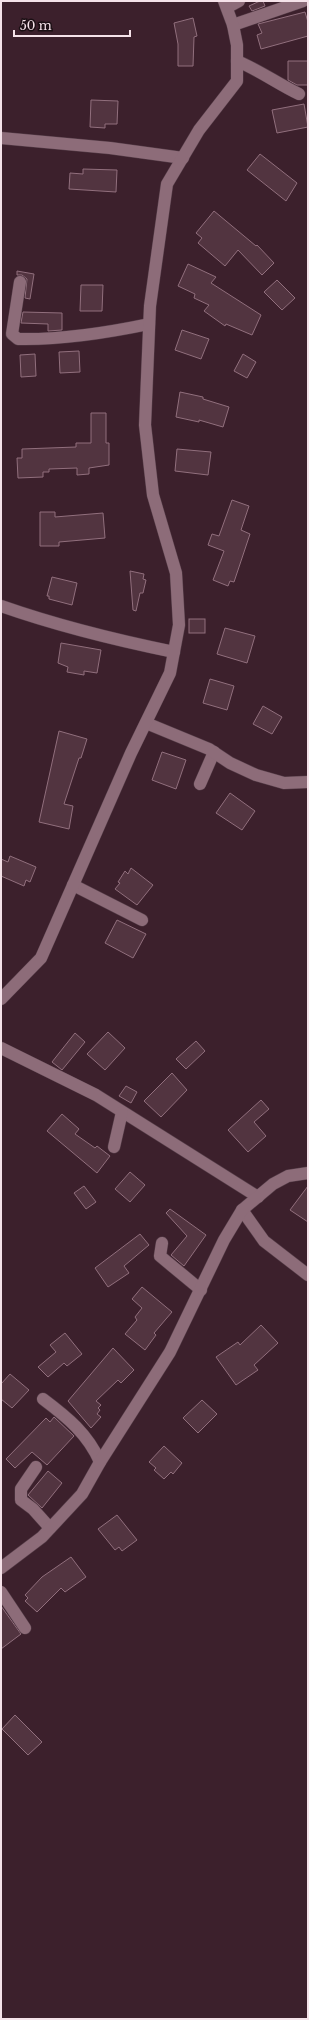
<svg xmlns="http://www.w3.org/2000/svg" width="309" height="2020" viewBox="0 0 309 2020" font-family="'Libre Baskerville',serif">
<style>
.building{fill:#523440;stroke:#916f7d}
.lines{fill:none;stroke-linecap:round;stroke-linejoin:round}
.minor-casing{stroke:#553d48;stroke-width:13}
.tertiary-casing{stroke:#553d48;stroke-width:13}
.minor{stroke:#8d6c79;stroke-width:12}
.tertiary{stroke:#8d6c79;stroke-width:12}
</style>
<rect width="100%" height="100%" fill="#3c202c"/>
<!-- building -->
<g class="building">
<path d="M260 1H263L265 6 252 11 249 6Z"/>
<path d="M305 12 308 22V36L261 49 257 35 262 33 258 24Z"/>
<path d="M193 18 197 36 194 37 193 66H178V44L174 23Z"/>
<path d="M288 61H308V85H297L288 80Z"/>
<path d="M91 100 118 101 117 124H105V128L90 127Z"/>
<path d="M304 104 308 127 277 133 272 110Z"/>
<path d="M260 154 297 183 286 201 247 170Z"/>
<path d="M83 169 117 170 116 192 69 189 70 173 83 174Z"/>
<path d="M214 211 256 246 257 245 274 263 262 275 238 250 225 266 198 243 202 238 196 233Z"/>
<path d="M188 264 216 277 211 283 261 315 252 335 226 324 225 326 204 311 209 305 194 298 195 294 178 286Z"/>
<path d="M17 271 34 274 30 299 25 298 27 279 22 275H17Z"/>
<path d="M277 280 295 298 282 310 264 292Z"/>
<path d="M81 285H103L102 311H80Z"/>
<path d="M23 312 62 313V330L48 331V324L21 323Z"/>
<path d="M182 330 209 339 201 359 175 350Z"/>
<path d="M79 351 80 372 60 373 59 352Z"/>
<path d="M35 354 36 376 21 377 20 355Z"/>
<path d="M243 354 256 362 247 378 234 371Z"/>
<path d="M180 392 203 397V399L229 407 223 427 199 420V422L176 417Z"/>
<path d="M91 413H106V443H109V465L89 468V474L77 475V468L49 469V472H43V477L18 478 17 458H22V449L76 447V443H91Z"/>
<path d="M177 449 211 452 208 475 175 471Z"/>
<path d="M232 500 249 506 241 530 250 534 234 582 230 581 228 586 213 580 224 551 208 545 212 534 219 536Z"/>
<path d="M40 512H55V517L103 513 105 538 59 542V546H40Z"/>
<path d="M130 571 144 574 143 579 146 580 143 593H140L136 611 133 610Z"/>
<path d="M52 577 77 583 72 605 49 599V596H47Z"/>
<rect x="189" y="619" width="16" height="14"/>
<path d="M225 628 255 636 247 663 217 654Z"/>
<path d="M61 643 101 650 97 673 84 671V675L67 672 68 667 58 663Z"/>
<path d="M210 679 234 686 227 710 203 703Z"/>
<path d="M263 706 282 717 272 734 253 724Z"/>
<path d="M59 731 87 739 81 758H79L64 804 73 806 69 829 39 822Z"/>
<path d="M162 752 186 760 176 789 152 780Z"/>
<path d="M230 793 255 811 242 830 216 813Z"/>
<path d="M10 856 36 867 30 882 26 880 24 886 1 876V859L8 862Z"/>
<path d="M131 868 153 885 137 905 115 889 120 883 118 882 125 871 128 874Z"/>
<path d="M117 920 146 934 133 958 105 943Z"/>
<path d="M108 1032 125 1048 105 1070 87 1054Z"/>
<path d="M75 1033 85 1042 62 1070 52 1062Z"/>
<path d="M196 1041 205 1051 186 1069 176 1059Z"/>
<path d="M172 1073 187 1090 161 1117 144 1101Z"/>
<path d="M126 1086 137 1092 131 1103 119 1096Z"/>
<path d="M261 1100 269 1109 254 1122 266 1136 248 1152 228 1130Z"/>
<path d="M62 1114 79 1129 75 1134 95 1148 97 1146 110 1156 97 1173 47 1131Z"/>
<path d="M130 1172 145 1185 130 1202 115 1189Z"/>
<path d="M84 1186 96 1202 86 1209 74 1193Z"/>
<path d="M308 1186V1222L290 1210Z"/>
<path d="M170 1209 206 1235 184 1266 171 1255 187 1236 166 1213Z"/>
<path d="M140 1234 149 1245 124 1266 129 1273 108 1287 95 1268Z"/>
<path d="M142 1287 172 1312 154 1333 156 1335 145 1350 125 1334 137 1320 135 1317 142 1308 132 1299Z"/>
<path d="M261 1325 278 1343 254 1365 258 1370 236 1385 216 1357 238 1342 240 1345Z"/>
<path d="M65 1333 82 1354 67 1366 64 1363 48 1377 38 1367 56 1352 50 1345Z"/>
<path d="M113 1348 134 1370 121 1383 118 1380 96 1401 101 1405 98 1408 100 1410 97 1414 101 1417 91 1428 68 1401Z"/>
<path d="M10 1374 29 1390 12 1408 1 1399V1384Z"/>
<path d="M202 1400 217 1414 198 1433 183 1418Z"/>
<path d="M54 1417 74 1436 47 1465 32 1452 15 1468 6 1459 46 1418 50 1422Z"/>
<path d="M164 1446 182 1463 173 1474 171 1472 164 1479 154 1470 156 1468 149 1462Z"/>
<path d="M48 1471 62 1483 42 1508 28 1495Z"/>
<path d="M117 1515 137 1540 122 1551 119 1547 115 1550 98 1529Z"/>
<path d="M71 1557 86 1577 65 1592 61 1588 37 1612 25 1601 28 1598 25 1595 42 1577Z"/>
<path d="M1 1606 21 1634 1 1649Z"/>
<path d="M15 1715 42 1742 28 1755 2 1729Z"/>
</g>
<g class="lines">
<!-- minor casing -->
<g class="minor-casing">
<g id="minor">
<path d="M228 7 239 1"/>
<path d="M233 25 303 1"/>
<path d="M237 61C259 70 278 84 299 94"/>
<path d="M1 138 110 148 183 158"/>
<path d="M20 282 12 334 18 339C63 340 106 333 149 324"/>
<path d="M1 606C58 626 115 640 174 652"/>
<path d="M200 784 214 752"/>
<path d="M73 885 142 920"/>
<path d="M1 1048 96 1095 258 1197"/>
<path d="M114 1147 122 1112"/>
<path d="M242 1210 264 1241 308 1275"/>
<path d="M162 1243 160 1256 201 1290"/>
<path d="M43 1399C67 1417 88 1434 100 1462"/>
<path d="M36 1467 21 1489V1500L33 1509 50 1528"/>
<path d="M1 1592 25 1628"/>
</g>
</g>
<!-- tertiary casing -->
<g class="tertiary-casing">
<g id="tertiary">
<path d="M146 723 209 749 230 763 256 775 284 783 308 782"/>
<path d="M1 999 41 958 131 753 170 673 179 625 176 573 153 495 145 425 150 306 167 184 199 130 237 81V45L233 25 224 1"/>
<path d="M1 1568 42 1537 82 1494 100 1462 170 1352 224 1240 242 1210 273 1184 288 1176 308 1173"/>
</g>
</g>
<!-- minor -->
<use href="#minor" class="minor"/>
<!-- tertiary -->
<use href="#tertiary" class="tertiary"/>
</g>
<!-- border -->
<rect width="309" height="2020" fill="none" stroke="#f5e2e9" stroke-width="4"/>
<!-- scale -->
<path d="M14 30v6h116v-6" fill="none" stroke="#f5e2e9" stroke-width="2"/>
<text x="20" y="30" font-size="12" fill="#f5e2e9" stroke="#1b0f14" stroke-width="3" paint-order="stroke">50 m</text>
</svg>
